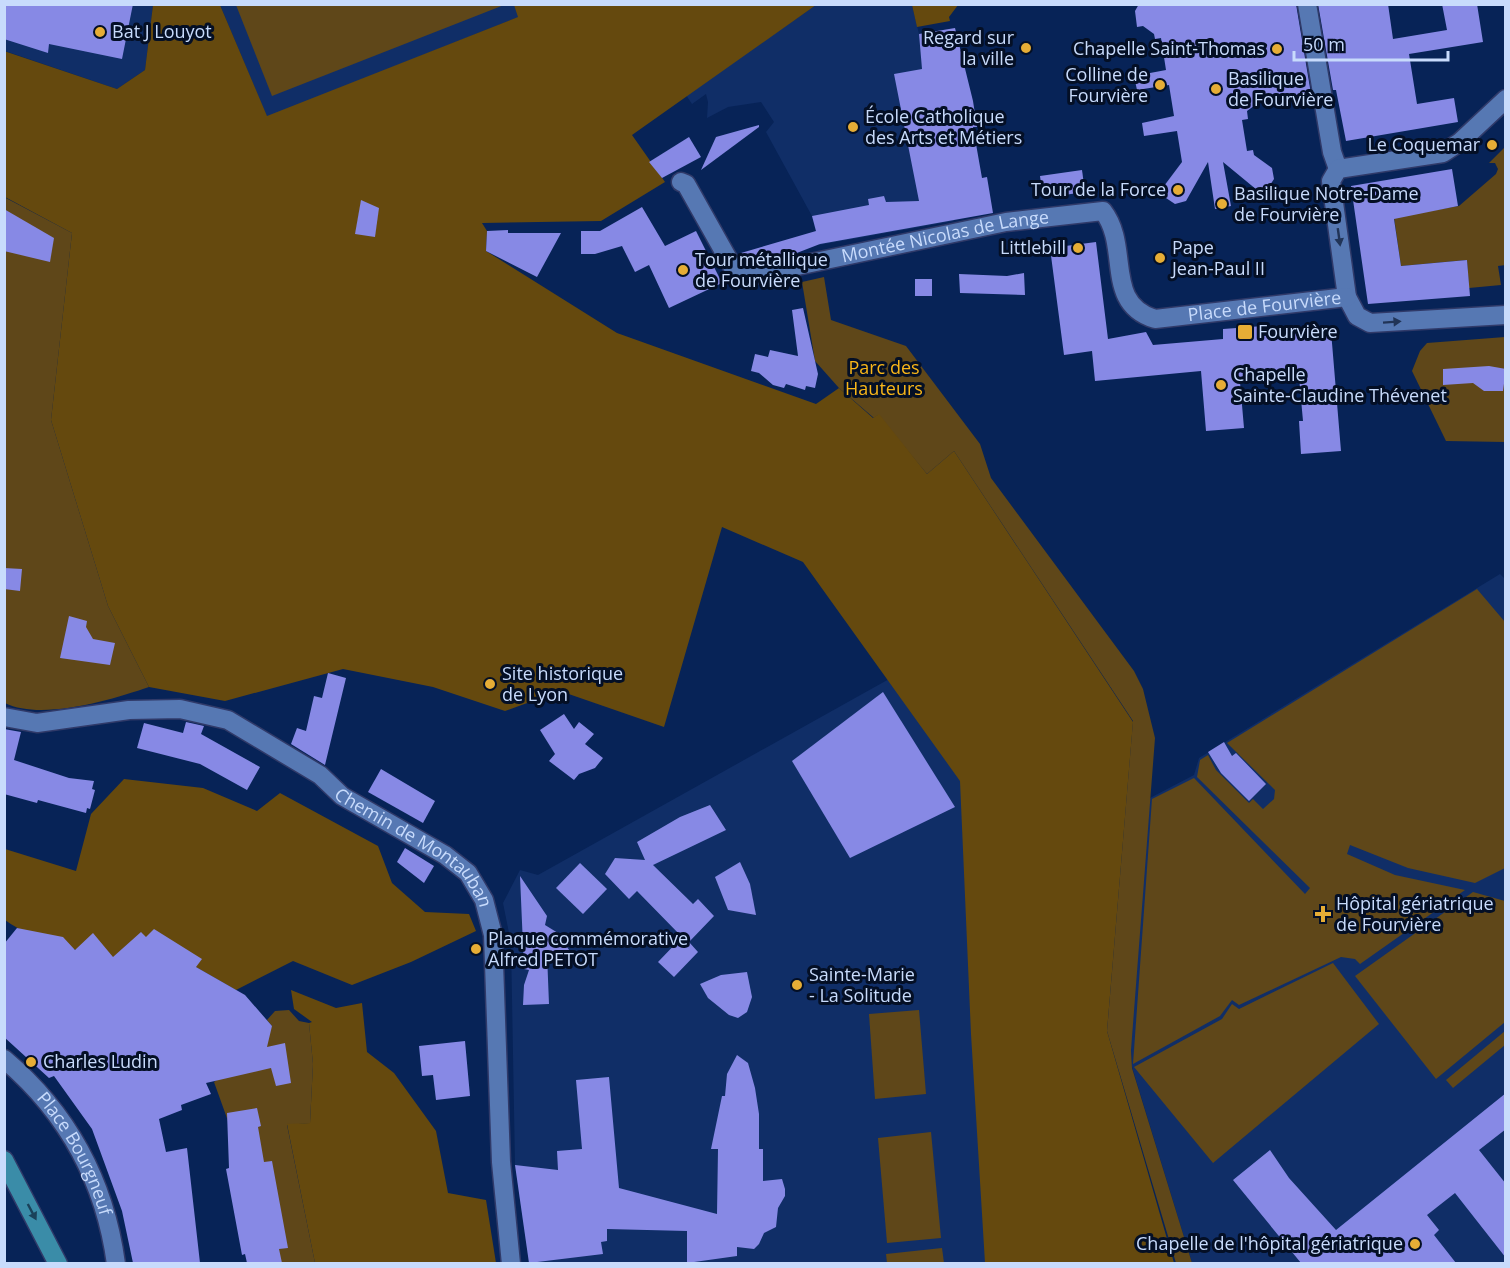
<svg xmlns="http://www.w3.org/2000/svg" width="1510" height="1268" viewBox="0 0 1510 1268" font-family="'Open Sans',sans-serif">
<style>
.built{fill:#102e67}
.green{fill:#5f4719}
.forest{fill:#65490e}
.building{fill:#8789e5}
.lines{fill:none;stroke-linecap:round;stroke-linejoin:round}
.street-casing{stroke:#303a69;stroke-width:21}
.primary-casing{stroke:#303a69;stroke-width:21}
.street{stroke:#5678b3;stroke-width:18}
.primary{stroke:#3a8ca8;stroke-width:18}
.oneway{fill:#213457}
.oneway2{fill:#1a4159}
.poi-dot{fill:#e6ad36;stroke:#040f25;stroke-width:2}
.labels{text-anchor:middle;stroke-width:6;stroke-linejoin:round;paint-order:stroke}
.poi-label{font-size:18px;fill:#c8dbfc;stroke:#040f25;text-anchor:start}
.street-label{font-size:18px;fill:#c8dbfc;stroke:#040f25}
.park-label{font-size:18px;fill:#f9b619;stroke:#040f25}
</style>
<rect width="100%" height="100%" fill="#072357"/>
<!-- built -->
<g class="built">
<path d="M514 4 519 17 267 117 220 5Z"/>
<path d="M5 5H153L145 70 117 89 5 51Z"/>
<path d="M816 5H912L919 34 924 86 931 104 954 221 819 245 812 216 766 132 774 122 761 102 728 107 707 118 708 102 706 94 692 104 686 95Z"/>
<path d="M1500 574 1505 579V1263H1192L1132 1067 1130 1031 1150 798 1194 775 1199 758Z"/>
<path d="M916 664 1019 753 1117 1263H529L515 1165 511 943 503 903 520 870 538 875Z"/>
</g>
<!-- green -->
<g class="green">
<path d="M504 5 272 96 236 5 504 4Z"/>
<path d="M1505 147 1506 265 1498 266 1501 285 1469 288 1467 260 1401 266 1394 217 1459 206 1496 174 1498 169 1495 163H1489Z"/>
<path d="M4 197 72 233 51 420 108 606 149 687C111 700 41 721 5 703Z"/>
<path d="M824 277 831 320 906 346 980 444 991 478 1134 671 1143 689 1155 738 1131 1050 1132 1068 1192 1263H1176L1107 1031 1133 721 954 451 927 474 878 415 874 418 839 388 815 361 802 282Z"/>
<path d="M1505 337V442L1446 441 1412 371 1420 351 1427 343Z"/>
<path d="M1477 589 1505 622V868L1475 883 1408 868 1350 845 1347 854 1395 875 1465 890 1360 964 1355 959 1341 957 1239 1005 1232 1000 1220 1016 1133 1064 1152 799 1194 778 1305 894 1310 888 1197 777 1200 760 1208 755 1216 770 1249 803 1253 799 1263 809 1274 799 1275 790 1227 743Z"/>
<path d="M1473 892 1505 901V1022L1436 1079 1355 976Z"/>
<path d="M1333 963 1379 1024 1213 1163 1134 1067 1222 1019 1232 1004 1239 1009Z"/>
<path d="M289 1010 299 1021 309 1023 313 1064 310 1123 287 1125 315 1263H279L214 1082 255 1052 272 1026 267 1020 275 1011Z"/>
<path d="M919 1010 926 1094 875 1099 869 1014Z"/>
<path d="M1505 1031V1045L1453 1088 1446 1080Z"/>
<path d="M931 1132 941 1238 887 1243 878 1138Z"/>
<path d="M942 1248 944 1263H887L886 1254Z"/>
</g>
<!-- forest -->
<g class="forest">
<path d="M153 5H220L267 116 518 17 514 5H816L632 135 665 182 601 221 482 223 487 231 486 251 617 333 816 404 839 388 873 418 879 414 927 474 954 451 1133 722 1107 1031 1174 1263H985L971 1034 960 781 803 562 722 527 664 727 560 691 505 711 433 687 343 669 225 701 149 687 108 606 51 420 72 233 5 197 4 51 117 89 145 70Z"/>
<path d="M912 5V4L958 5 949 17 950 21 917 27Z"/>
<path d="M124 779 203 788 257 811 280 793 378 846 392 883 425 912 469 914 476 931 411 962 352 985 293 961 236 990 145 938 114 959C77 950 35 942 5 920V849L76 871 91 814Z"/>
<path d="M291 990 336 1008 362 1003 367 1052 394 1073 436 1131 448 1193 486 1200 496 1263H315L287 1124 310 1123 313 1064 309 1023 312 1022 294 1009Z"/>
</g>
<!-- building -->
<g class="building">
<path d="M4 4H133L122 59 49 44 48 53 4 39Z"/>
<path d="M1139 4H1296L1311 94 1262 100 1247 111 1248 119 1242 120 1247 151 1253 150 1254 155 1272 168 1274 179 1268 188 1257 190 1223 162 1231 206 1215 209 1208 162 1186 201 1175 204 1166 198 1164 186 1182 162 1177 131 1144 136 1142 123 1174 116 1169 85 1137 90 1134 76 1166 70 1161 38 1155 39 1154 34 1143 26 1137 27 1135 11Z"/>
<path d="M1318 4H1388L1393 39 1447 30 1442 4H1477L1483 42 1409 54 1417 104 1454 98 1458 122 1346 141 1336 90H1333Z"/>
<path d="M955 28 973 101 977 127H973L982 178 987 177 993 213 820 244 789 256 748 264 741 253 816 231 812 216 869 205 868 199 884 196 886 202 919 201 894 74 922 69 919 34Z"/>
<path d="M759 125V127L701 170 716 137Z"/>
<path d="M689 137 701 157 662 178 649 162Z"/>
<path d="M1452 169 1458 206 1394 219 1401 266 1467 260 1470 296 1368 304 1351 186Z"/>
<path d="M1082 170 1085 192 1043 198 1040 176Z"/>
<path d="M361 200 379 208 375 237 355 234Z"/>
<path d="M642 207 665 246 696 231 722 283 669 308 649 265 635 272 622 246 595 254H581V231H600Z"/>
<path d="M4 209 54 238 50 262 4 251Z"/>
<path d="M508 230V233H561L537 277 486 251 487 231Z"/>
<path d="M1096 242 1108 339 1146 332 1153 345 1223 339V329L1250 327 1263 326 1264 336 1331 331 1341 451 1301 454 1299 421H1303L1299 377 1240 382 1244 428 1206 431 1201 371 1095 381 1092 351 1064 355 1050 248Z"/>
<path d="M1024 273 1025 295 960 293 959 274 1007 276Z"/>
<rect x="915" y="279" width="17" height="17"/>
<path d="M803 308 818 374 815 388 806 386 805 390 786 384 784 388 773 385 759 373 751 371 755 354 768 357 770 350 798 356 792 310Z"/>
<path d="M1489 366 1506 369 1503 391H1484L1473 383 1443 385V369Z"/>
<path d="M4 568 22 569 20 591 4 589Z"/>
<path d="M69 616 87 621 86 627 93 639 115 643 110 665 60 658Z"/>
<path d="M328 673 346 678 325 765 291 744 297 728 306 731 314 696 322 698Z"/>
<path d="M883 692 955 807 850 858 792 761Z"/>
<path d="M564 714 574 729 579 722 594 734 585 744 603 758 595 768 579 774 574 780 549 761 555 754 540 730Z"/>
<path d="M186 722 204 726 201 734 260 767 247 790 200 764 137 748 144 723 183 733Z"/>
<path d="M4 729 21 732 14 760 69 778 94 781 92 789 95 790 90 809 87 808 86 813 38 800 37 803 4 794Z"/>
<path d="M1224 742 1232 756 1236 753 1266 784 1249 801 1221 773 1208 752Z"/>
<path d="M381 769 435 801 423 823 368 792Z"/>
<path d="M710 805 726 830 653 865 693 904 698 899 714 916 689 942 698 952 674 977 658 962 682 937 637 891 629 899 605 874 615 858 645 860 637 842 680 817Z"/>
<path d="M405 848 434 866 424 883 397 862Z"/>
<path d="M740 862 750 884 756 915 728 910 715 877Z"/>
<path d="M580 863 607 889 583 914 556 888Z"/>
<path d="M520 876 547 916 545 925 558 933 571 953 547 954 549 1004 523 1005 524 985 529 970 524 969Z"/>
<path d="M17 928 63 937 75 950 93 933 113 957 141 932 146 937 154 929 202 959 196 967 245 995 272 1026 267 1047 285 1043 291 1083 276 1086 271 1068 206 1083 211 1094 181 1105 182 1110 159 1119 166 1152 187 1148 200 1263H133L122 1211 92 1129 54 1076 49 1078 4 1037V944Z"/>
<path d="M747 972 752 997 747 1012 738 1018 729 1015 708 998 700 984 721 975Z"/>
<path d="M465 1041 470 1096 436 1100 433 1075 422 1076 419 1046Z"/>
<path d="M737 1055 748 1063 755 1088 759 1114V1149H763V1181L782 1179 785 1189V1196L778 1208 776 1227 764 1233 759 1244 754 1249 737 1247V1256L687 1263V1231L607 1229V1241L601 1242 603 1254 529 1263 515 1165 558 1170 557 1151 582 1149 576 1080 609 1077 619 1188 717 1214 718 1149H711L722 1096H725L727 1074Z"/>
<path d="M1506 1093V1129L1479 1150 1506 1184V1258L1455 1193 1427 1215 1439 1230 1434 1235 1456 1263H1301L1233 1180 1270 1150 1289 1178 1336 1230Z"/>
<path d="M257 1108 261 1126 258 1127 264 1162 272 1161 288 1248 279 1249 282 1263H247L245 1254 242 1255 226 1169 229 1168 227 1113Z"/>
</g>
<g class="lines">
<!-- street casing -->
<g class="street-casing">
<g id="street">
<path d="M1307 4 1332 152 1338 169"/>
<path d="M1506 99 1460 142 1443 153 1338 169 1331 181 1347 297 1357 316 1370 323 1506 315"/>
<path id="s1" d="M681 182 686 184 736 273 749 276 1006 222 1103 211C1131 247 1103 303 1155 319L1347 297"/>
<path id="s2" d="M4 717 37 723 129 710 180 709 228 720 320 775 342 796 445 855 468 873 484 900 493 935 501 1162 511 1264"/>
<path id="s3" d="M4 1059C68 1113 105 1182 116 1264"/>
</g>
</g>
<!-- primary casing -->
<g class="primary-casing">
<path id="primary" d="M4 1160 58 1264"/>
</g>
<!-- street -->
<use href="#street" class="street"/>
<!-- primary -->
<use href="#primary" class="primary"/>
</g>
<!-- one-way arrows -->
<defs><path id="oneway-solid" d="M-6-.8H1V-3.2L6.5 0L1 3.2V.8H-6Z" transform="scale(1.5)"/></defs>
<g class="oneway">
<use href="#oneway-solid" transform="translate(1339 237) rotate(82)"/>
<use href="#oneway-solid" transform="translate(1392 322) rotate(-4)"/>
</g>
<use class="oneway2" href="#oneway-solid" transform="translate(32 1212) rotate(62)"/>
<!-- markers -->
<g class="poi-dot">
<circle cx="100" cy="32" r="6"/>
<circle cx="1026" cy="48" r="6"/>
<circle cx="1277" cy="49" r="6"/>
<circle cx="1160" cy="85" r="6"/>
<circle cx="1216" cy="89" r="6"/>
<circle cx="853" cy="127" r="6"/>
<circle cx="1492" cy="145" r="6"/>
<circle cx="1178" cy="190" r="6"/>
<circle cx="1222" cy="204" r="6"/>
<circle cx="1078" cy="248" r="6"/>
<circle cx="1160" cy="258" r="6"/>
<circle cx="683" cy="270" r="6"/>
<rect x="1237" y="324" width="16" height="16" rx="3"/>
<circle cx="1221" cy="385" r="6"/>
<circle cx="490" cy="684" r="6"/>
<path d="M1320 905h6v6h6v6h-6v6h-6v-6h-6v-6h6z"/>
<circle cx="476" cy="949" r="6"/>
<circle cx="797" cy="985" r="6"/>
<circle cx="31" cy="1062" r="6"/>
<circle cx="1415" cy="1244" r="6"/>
</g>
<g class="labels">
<!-- poi labels -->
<g class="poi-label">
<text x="112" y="38">Bat J Louyot</text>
<text x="1014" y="44" text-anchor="end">Regard sur<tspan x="1014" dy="21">la ville</tspan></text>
<text x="1265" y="55" text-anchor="end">Chapelle Saint-Thomas</text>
<text x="1148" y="81" text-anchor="end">Colline de<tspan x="1148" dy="21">Fourvière</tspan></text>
<text x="1228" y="85">Basilique<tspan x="1228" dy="21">de Fourvière</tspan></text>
<text x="865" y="123">École Catholique<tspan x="865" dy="21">des Arts et Métiers</tspan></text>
<text x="1480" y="151" text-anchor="end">Le Coquemar</text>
<text x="1166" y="196" text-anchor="end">Tour de la Force</text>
<text x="1234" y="200">Basilique Notre-Dame<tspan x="1234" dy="21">de Fourvière</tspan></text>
<text x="1066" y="254" text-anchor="end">Littlebill</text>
<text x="1172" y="254">Pape<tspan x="1172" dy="21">Jean-Paul II</tspan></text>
<text x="695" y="266">Tour métallique<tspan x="695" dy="21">de Fourvière</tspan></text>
<text x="1258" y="338">Fourvière</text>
<text x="1233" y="381">Chapelle<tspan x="1233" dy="21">Sainte-Claudine Thévenet</tspan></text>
<text x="502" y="680">Site historique<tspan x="502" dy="21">de Lyon</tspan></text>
<text x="1336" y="910">Hôpital gériatrique<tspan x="1336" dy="21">de Fourvière</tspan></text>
<text x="488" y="945">Plaque commémorative<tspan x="488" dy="21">Alfred PETOT</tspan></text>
<text x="809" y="981">Sainte-Marie<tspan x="809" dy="21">- La Solitude</tspan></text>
<text x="43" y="1068">Charles Ludin</text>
<text x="1403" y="1250" text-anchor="end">Chapelle de l'hôpital gériatrique</text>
</g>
<!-- street labels -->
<g class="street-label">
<text dy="6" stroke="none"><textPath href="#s1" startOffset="321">Montée Nicolas de Lange</textPath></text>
<text dy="6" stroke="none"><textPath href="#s1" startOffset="718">Place de Fourvière</textPath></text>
<text dy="6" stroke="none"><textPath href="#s2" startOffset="454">Chemin de Montauban</textPath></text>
<text dy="6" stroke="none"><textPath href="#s3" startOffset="120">Place Bourgneuf</textPath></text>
</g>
<!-- park labels -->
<g class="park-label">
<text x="884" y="374">Parc des<tspan x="884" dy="21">Hauteurs</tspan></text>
</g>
</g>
<!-- border -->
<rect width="1510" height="1268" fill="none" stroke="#c8dbfc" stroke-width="12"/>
<!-- scale -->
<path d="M1294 51v9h154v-9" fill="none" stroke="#c8dbfc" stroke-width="3"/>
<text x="1303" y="51" font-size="18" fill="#c8dbfc" stroke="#040f25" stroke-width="4.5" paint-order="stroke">50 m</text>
</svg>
